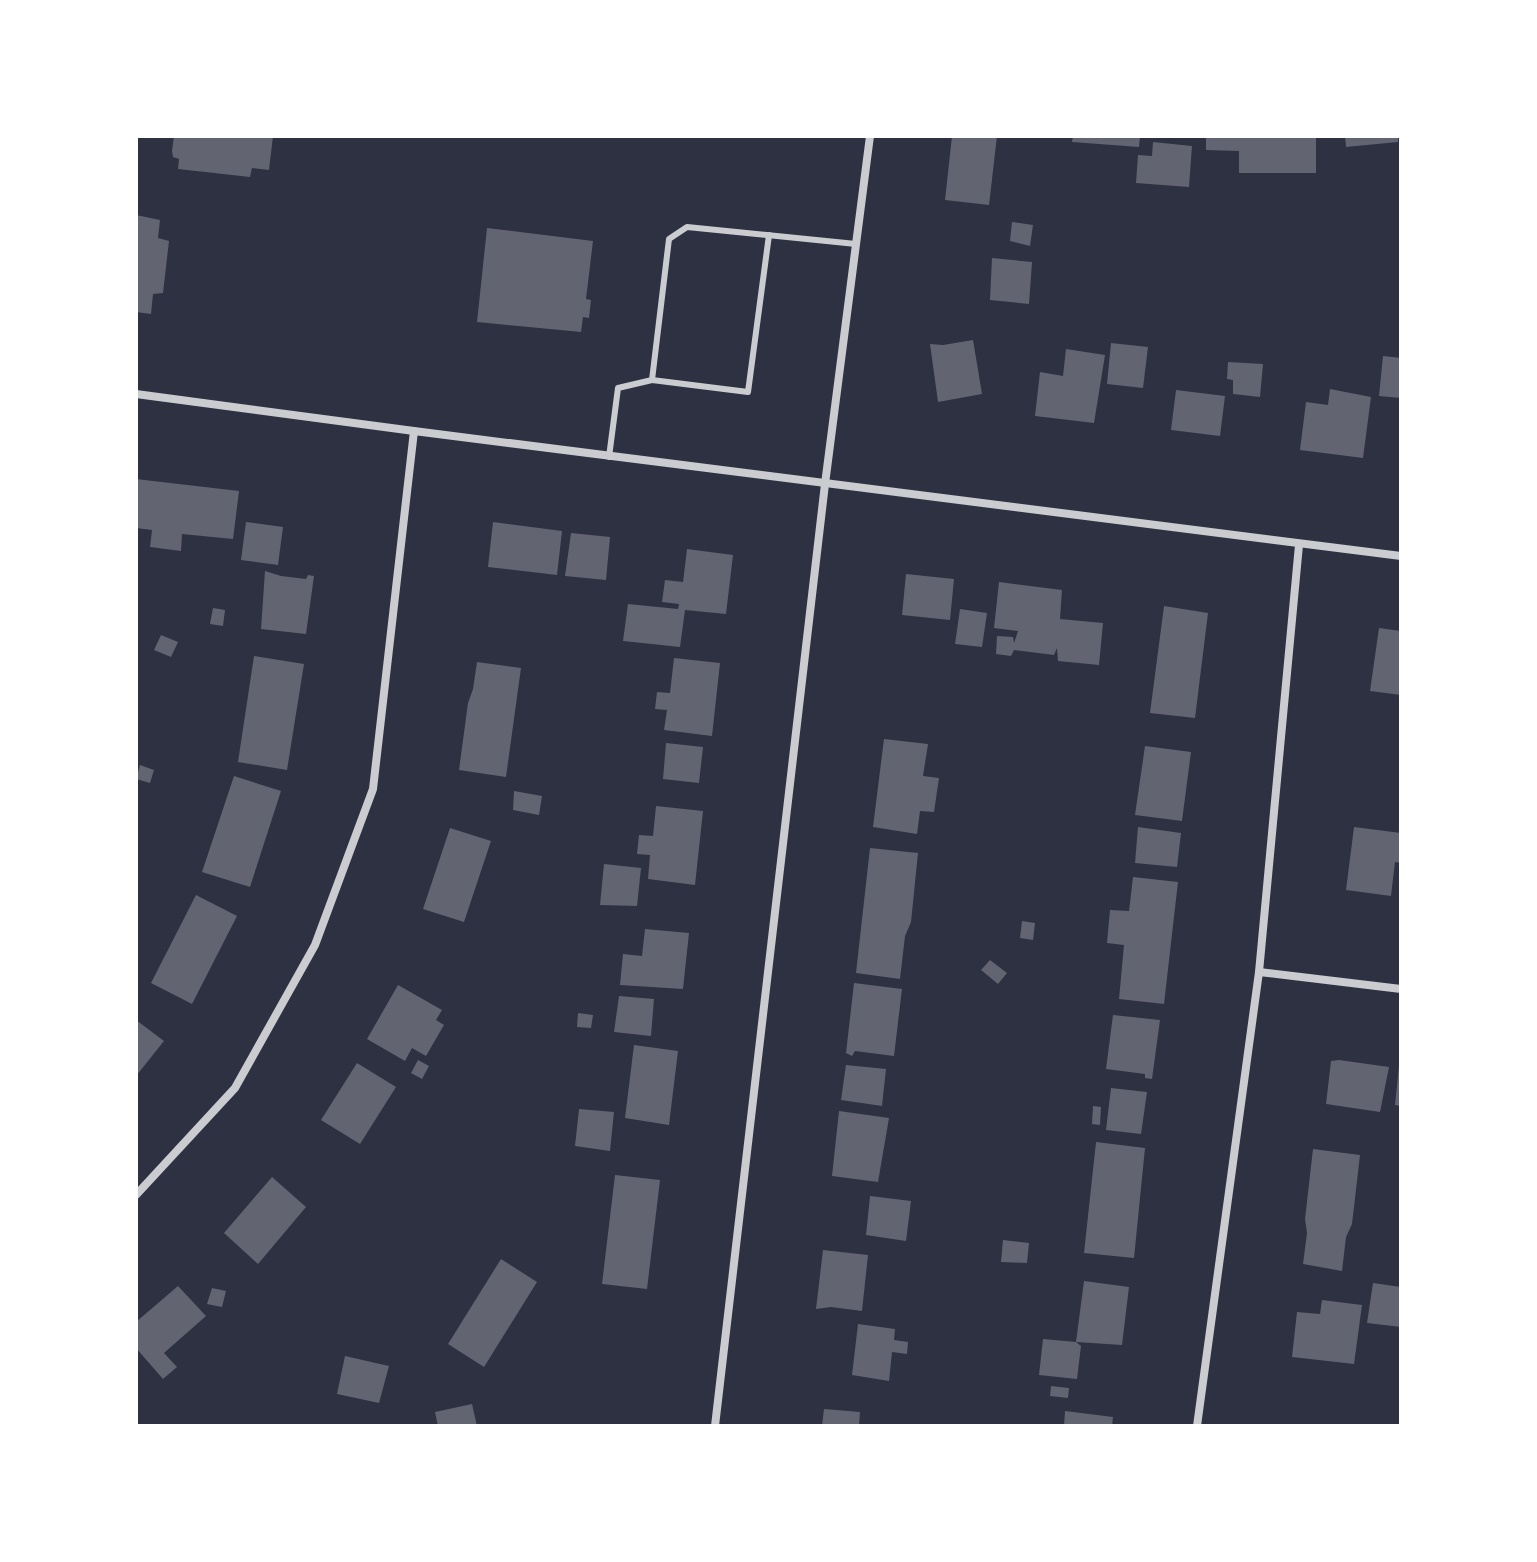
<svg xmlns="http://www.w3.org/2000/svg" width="1537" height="1562" viewBox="0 0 1537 1562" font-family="Signika,sans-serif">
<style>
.building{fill:#626471}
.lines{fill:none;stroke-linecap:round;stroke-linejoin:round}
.service{stroke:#caccd0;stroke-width:6}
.minor{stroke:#caccd0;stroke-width:8}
</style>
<rect width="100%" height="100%" fill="#2d3142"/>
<!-- building -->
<g class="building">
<path d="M174 136H273L269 170 252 168 250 177 178 169 179 159 173 157 172 151Z"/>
<path d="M952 136H997L989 205 945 200Z"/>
<path d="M1073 136H1140L1139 147 1072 142Z"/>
<path d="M1206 136H1316V173H1239V151L1206 150Z"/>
<path d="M1345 136H1398V142L1346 147Z"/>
<path d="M1153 142 1192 146 1189 187 1136 183 1138 155 1152 156Z"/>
<path d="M136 215 160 220 158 238 169 241 163 293 153 294 151 314 136 312Z"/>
<path d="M1012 222 1033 225 1030 246 1010 241Z"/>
<path d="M487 228 593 241 586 299 591 300 589 318 583 317 581 332 477 322Z"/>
<path d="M992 258 1032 262 1029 304 990 300Z"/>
<path d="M973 340 982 394 938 402 930 344 943 345Z"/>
<path d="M1111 343 1148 347 1143 388 1107 384Z"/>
<path d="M1066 349 1105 355 1094 423 1035 416 1040 372 1063 376Z"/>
<path d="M1383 356 1401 358V398L1379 396Z"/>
<path d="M1228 362 1263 364 1260 397 1233 394V380L1227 379Z"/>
<path d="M1330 389 1371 397 1363 458 1300 450 1306 402 1328 405Z"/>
<path d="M1176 390 1225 396 1220 436 1171 430Z"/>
<path d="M136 479 239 491 233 539 182 534 181 551 150 547 152 530 136 528Z"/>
<path d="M246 522 283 527 278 565 241 560Z"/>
<path d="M493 522 562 531 557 575 488 567Z"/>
<path d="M571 533 610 537 606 580 565 576Z"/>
<path d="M687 549 733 555 726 614 685 610 680 647 623 641 628 604 678 609 679 604 662 602 665 580 683 582Z"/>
<path d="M265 571 281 576 306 579 308 575 314 576 306 634 261 629Z"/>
<path d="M906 574 954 579 950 620 902 615Z"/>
<path d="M999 582 1062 590 1060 619 1103 623 1099 665 1058 661 1057 648 1054 655 1014 650 1011 656 996 654 997 636 1013 637 1014 643 1018 631 994 628Z"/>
<path d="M1164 606 1208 613 1195 718 1150 713Z"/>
<path d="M213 608 225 610 223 626 210 624Z"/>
<path d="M960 609 987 613 982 647 955 644Z"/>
<path d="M1379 628 1401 631V695L1370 691Z"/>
<path d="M161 635 178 642 171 657 154 650Z"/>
<path d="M254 656 304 664 287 770 238 762Z"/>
<path d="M674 658 720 663 712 736 664 730 667 710 655 709 657 692 670 693Z"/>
<path d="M477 662 521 668 506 777 459 770 468 703 473 689Z"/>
<path d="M884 739 928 744 923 776 939 778 934 812 920 811 917 834 873 827Z"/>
<path d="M666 743 703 747 699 783 663 779Z"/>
<path d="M1145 746 1191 752 1182 821 1135 815Z"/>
<path d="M140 765 154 770 150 783 136 779Z"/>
<path d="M234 776 281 791 250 887 202 872Z"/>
<path d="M514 791 542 796 539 815 513 810Z"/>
<path d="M656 806 703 811 695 885 648 879 650 855 637 854 639 835 653 836Z"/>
<path d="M1138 827 1181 833 1177 867 1135 863Z"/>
<path d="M1354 827 1401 833V863L1395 862 1391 896 1346 890Z"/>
<path d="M450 828 491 841 464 922 423 909Z"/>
<path d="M870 848 918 853 911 922 905 936 900 979 856 973Z"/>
<path d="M604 864 641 868 637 906 600 905Z"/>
<path d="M1133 877 1178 882 1164 1004 1119 999 1124 945 1107 943 1110 910 1129 911Z"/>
<path d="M196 895 237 916 192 1004 151 983Z"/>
<path d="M1022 921 1035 923 1033 940 1020 938Z"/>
<path d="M645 929 689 933 683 989 620 985 623 954 642 956Z"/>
<path d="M990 960 1007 973 998 984 981 970Z"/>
<path d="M854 983 902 989 894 1056 855 1051 852 1056 846 1053Z"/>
<path d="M398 985 442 1010 436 1020 444 1025 426 1056 412 1048 405 1061 367 1039Z"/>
<path d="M619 996 654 999 651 1036 614 1032Z"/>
<path d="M578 1013 593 1015 591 1028 577 1027Z"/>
<path d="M1113 1015 1160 1020 1152 1079 1145 1078V1074L1106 1069Z"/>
<path d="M136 1020 164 1041 136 1076Z"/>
<path d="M634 1045 678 1051 669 1125 625 1118Z"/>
<path d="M418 1060 429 1066 422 1079 411 1073Z"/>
<path d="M1339 1060 1389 1067 1380 1112 1326 1104 1331 1061Z"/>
<path d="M357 1063 396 1087 360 1144 321 1120Z"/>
<path d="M846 1065 886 1069 882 1106 841 1100Z"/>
<path d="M1399 1066H1401V1106L1395 1105Z"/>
<path d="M1111 1088 1147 1092 1141 1134 1106 1130Z"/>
<path d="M1093 1106 1101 1107 1100 1125 1092 1124Z"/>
<path d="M579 1109 614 1112 610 1151 575 1146Z"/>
<path d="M839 1111 889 1118 878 1182 832 1176Z"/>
<path d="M1096 1142 1145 1148 1134 1258 1084 1253Z"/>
<path d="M1313 1149 1360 1155 1352 1224 1346 1237 1342 1271 1303 1264 1307 1233 1305 1219Z"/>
<path d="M615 1175 660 1180 647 1289 602 1284Z"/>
<path d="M272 1177 306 1207 258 1264 224 1233Z"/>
<path d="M870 1196 911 1201 906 1241 866 1235Z"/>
<path d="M1003 1240 1029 1243 1027 1263 1001 1262Z"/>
<path d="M823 1250 868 1255 862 1311 831 1307 816 1309Z"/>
<path d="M501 1259 537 1282 484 1367 448 1344Z"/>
<path d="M1084 1281 1129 1287 1122 1345 1076 1342Z"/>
<path d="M1373 1283 1401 1287V1327L1367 1323Z"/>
<path d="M178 1286 206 1316 164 1353 177 1367 163 1379 136 1348V1322Z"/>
<path d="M212 1288 226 1291 222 1307 207 1304Z"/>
<path d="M1322 1300 1362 1305 1354 1364 1292 1357 1297 1312 1320 1314Z"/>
<path d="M858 1324 895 1329 894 1340 908 1342 907 1354 892 1352 889 1381 852 1375Z"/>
<path d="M1043 1339 1076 1342 1081 1346 1077 1379 1039 1375Z"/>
<path d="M345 1356 389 1366 379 1403 337 1394Z"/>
<path d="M1051 1386 1069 1388 1068 1398 1050 1396Z"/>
<path d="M472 1404 477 1426H438L435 1412Z"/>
<path d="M824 1409 860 1412 859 1426H822Z"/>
<path d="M1065 1411 1113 1417 1112 1426H1064Z"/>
</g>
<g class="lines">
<!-- service -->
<g class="service">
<path d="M652 380 748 392 769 235"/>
<path d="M609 457 618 388 652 380 669 239 687 227 856 244"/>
</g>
<!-- minor -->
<g class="minor">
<path d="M136 394 414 431 1401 556"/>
<path d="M1259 972 1401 989"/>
<path d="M136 1195 235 1088 315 945 373 789 414 431"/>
<path d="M715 1426 825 484 870 136"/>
<path d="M1197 1426 1259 972 1299 545"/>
</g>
</g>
<!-- border -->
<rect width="1537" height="1562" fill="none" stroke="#ffffff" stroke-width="276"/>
</svg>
